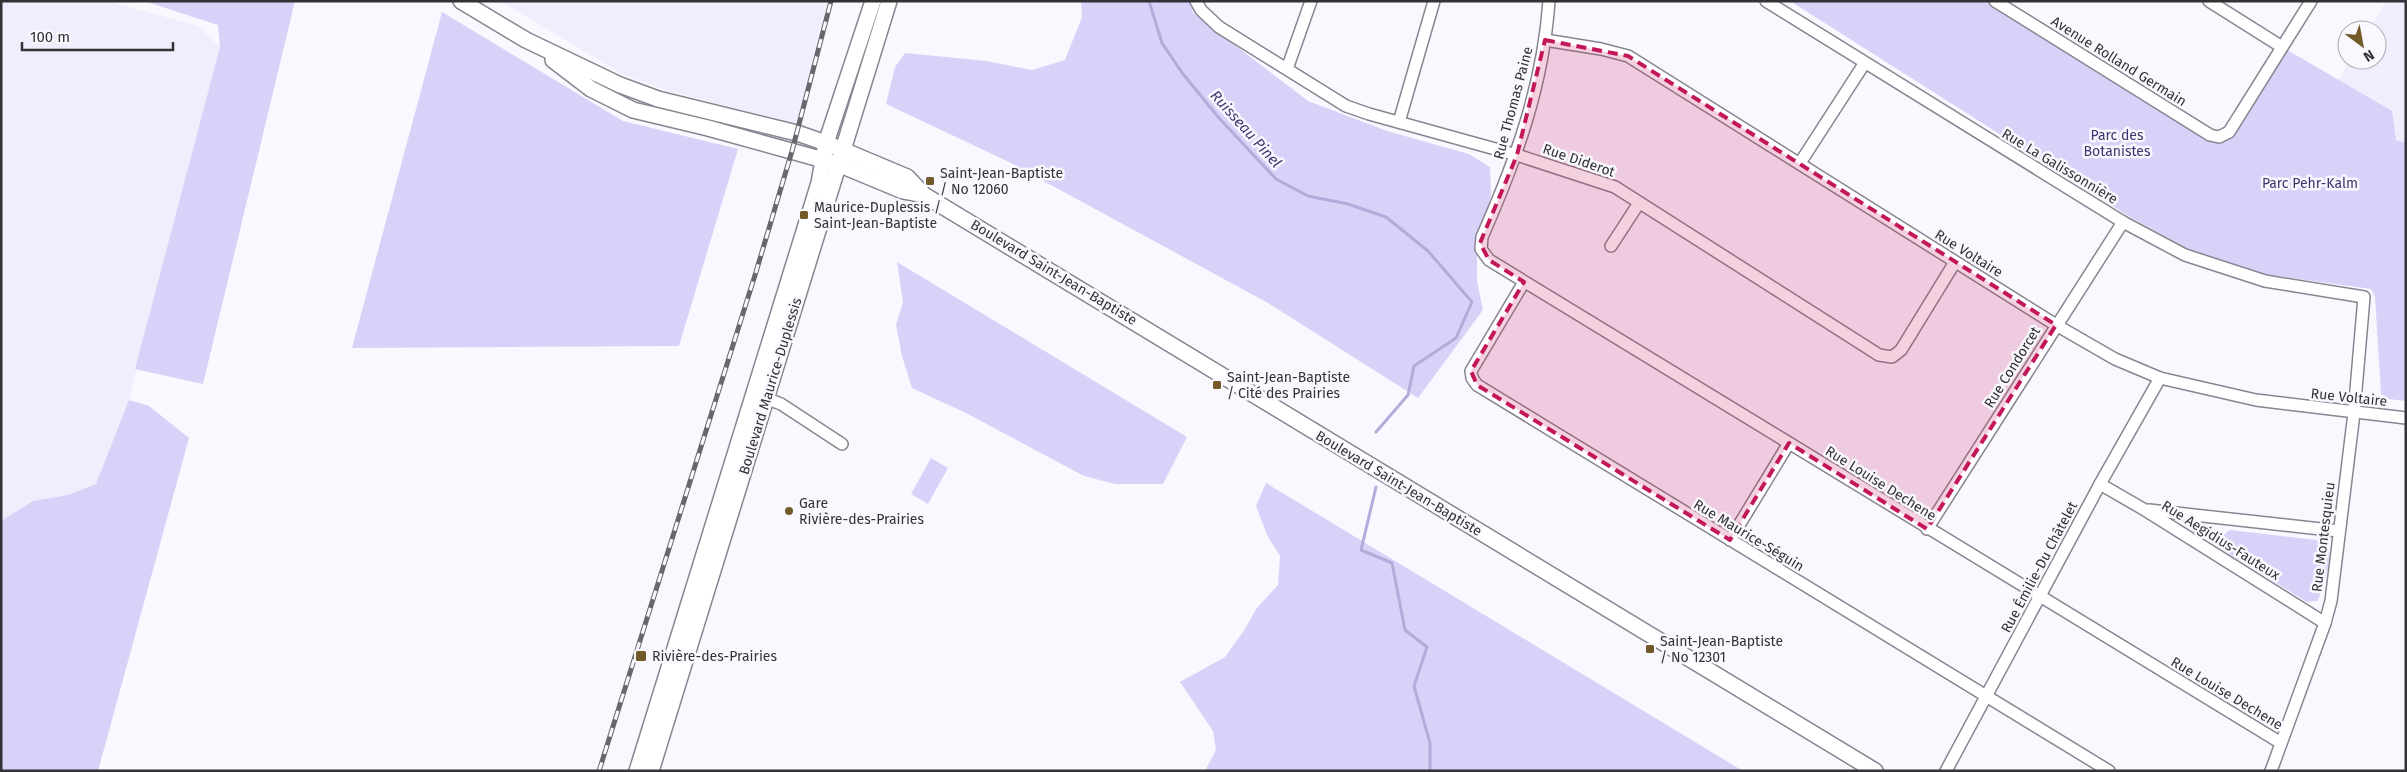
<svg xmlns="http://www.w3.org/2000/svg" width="2407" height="772" viewBox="0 0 2407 772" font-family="'Fira Sans',sans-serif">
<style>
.built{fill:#f0edfd}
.green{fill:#d8d2f9}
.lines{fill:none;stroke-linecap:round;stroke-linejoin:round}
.stream{stroke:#b3abda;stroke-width:3}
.street-casing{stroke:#878590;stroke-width:14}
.secondary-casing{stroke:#878590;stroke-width:18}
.street{stroke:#fff;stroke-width:11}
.secondary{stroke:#fff;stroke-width:15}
.rail-casing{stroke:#68676c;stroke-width:5}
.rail{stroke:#f9f8ff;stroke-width:3;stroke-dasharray:9;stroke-linecap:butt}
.marked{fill:#c2185b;fill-opacity:0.2;stroke:#c2185b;stroke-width:4;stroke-dasharray:10 6;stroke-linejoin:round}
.poi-dot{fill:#715929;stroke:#f9f8ff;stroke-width:2}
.labels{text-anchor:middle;stroke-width:5;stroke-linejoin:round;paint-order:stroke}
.street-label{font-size:14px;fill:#333236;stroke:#f9f8ff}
.park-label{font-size:14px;fill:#41326d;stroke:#f9f8ff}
.poi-label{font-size:14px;fill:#333236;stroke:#f9f8ff;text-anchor:start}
.water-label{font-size:15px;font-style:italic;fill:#463873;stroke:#f9f8ff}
</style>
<rect width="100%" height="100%" fill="#f9f8ff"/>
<!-- built -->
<g class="built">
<path d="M1 1H106L198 26 220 47 129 400 96 484 68 495 33 501 1 521Z"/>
<path d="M500 1H827L796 125 666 90 624 75Z"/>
<path d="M2386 1H2406V143L2396 140 2338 80 2350 60H2377V30H2369Z"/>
</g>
<!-- green -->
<g class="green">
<path d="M144 1H295L203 384 135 369 220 47 218 25Z"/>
<path d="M1081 1H1189L1193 13 1308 101 1387 131 1469 154 1490 167 1491 195 1477 245V281L1483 310 1418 398 1268 303 1007 161 886 104 895 67 905 53 986 61 1032 70 1065 60 1082 17Z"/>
<path d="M1790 1H1995L2210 135 2229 132 2282 47 2392 111 2396 140 2406 143V401L2388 399 2381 394 2375 297 2371 289 2269 275 2196 253 2130 217Z"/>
<path d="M442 12 623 121 738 149 679 346 352 348Z"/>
<path d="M897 262 1187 437 1163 484H1115L1084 476 968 414 912 388 902 356 896 325 903 302Z"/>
<path d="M129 400 149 406 189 438 98 771H1V521L33 501 68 495 96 484Z"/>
<path d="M931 458 948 468 928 504 911 494Z"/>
<path d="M1266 483 1743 771H1205L1216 750 1213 731 1180 682 1225 657 1245 629 1256 609 1278 585 1280 556 1267 535 1256 506Z"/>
<path d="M2230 530 2326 541C2334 553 2324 590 2317 601L2307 602 2221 549C2220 540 2222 535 2230 530Z"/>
</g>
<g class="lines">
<!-- stream -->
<g class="stream">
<path d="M1149 1 1162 43 1183 74 1219 118 1276 179 1308 196 1348 204 1386 217 1428 251 1472 302 1456 338 1414 366 1408 395 1376 432"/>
<path d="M1376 487 1361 550 1392 563 1405 630 1427 647 1414 686 1430 743V771"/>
</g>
<!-- street casing -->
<g class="street-casing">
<g id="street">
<path d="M1196 1 1201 10 1219 27 1346 106 1369 114 1517 155 1615 187 1879 355 1892 357 1901 350 1955 262"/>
<path d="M1549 1C1543 86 1516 160 1482 237L1481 249 1489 260 2281 743"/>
<path d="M1766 1 2123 222 2185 255 2265 281 2364 297 2354 413 2331 601 2325 623 2271 771"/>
<path d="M1995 1 2210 135 2219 137 2229 132 2311 1"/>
<path d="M2209 1 2282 47"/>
<path d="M1545 40 1601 49 1628 56 2056 325 2115 359 2160 378 2256 400 2406 418"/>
<path d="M1287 69 1311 1"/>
<path d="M1399 122 1434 1"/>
<path d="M1800 163 1864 64"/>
<path d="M1611 246 1639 203"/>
<path d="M1524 282 1471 371 1472 378 1477 385 2109 771"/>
<path d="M760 396 781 404 842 444"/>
<path d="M2100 484 2145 510 2325 623"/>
<path d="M2149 510 2339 531"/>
<path d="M1927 529 2123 222"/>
<path d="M1730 540 1789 443"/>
<path d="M1946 771 2100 484 2160 378"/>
</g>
</g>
<!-- secondary casing -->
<g class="secondary-casing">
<g id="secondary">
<path d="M461 1 526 40 620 85 658 99 797 133 826 143 907 177 924 195 1875 771"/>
<path d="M553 60 591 89 633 110 708 128 838 164 903 191 924 195"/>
<path d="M637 771 819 183 826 143 873 1"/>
<path d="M651 771 889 1"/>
</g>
</g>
<!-- street -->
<use href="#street" class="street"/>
<!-- secondary -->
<use href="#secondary" class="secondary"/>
<!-- rail casing -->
<g class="rail-casing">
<path id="rail" d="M599 771 756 272 792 151 831 1"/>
</g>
<!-- rail -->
<use href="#rail" class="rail"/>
</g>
<!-- marked area -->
<path class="marked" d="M1545 40 1628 56 2056 325 1927 529 1789 443 1730 540 1477 385 1471 371 1524 282 1489 260 1480 243 1517 155Z"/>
<!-- markers -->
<g class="poi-dot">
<rect x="925" y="176" width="10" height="10" rx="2.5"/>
<rect x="799" y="210" width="10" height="10" rx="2.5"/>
<rect x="1212" y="380" width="10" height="10" rx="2.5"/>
<circle cx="789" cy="511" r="5"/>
<rect x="1645" y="644" width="10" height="10" rx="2.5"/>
<rect x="635" y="650" width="12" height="12" rx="2.5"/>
</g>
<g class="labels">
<!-- street labels -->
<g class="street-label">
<text transform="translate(2119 61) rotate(32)" y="5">Avenue Rolland Germain</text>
<text transform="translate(1513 103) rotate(-75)" y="5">Rue Thomas Paine</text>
<text transform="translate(1579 160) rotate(19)" y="5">Rue Diderot</text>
<text transform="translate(2060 166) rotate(31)" y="5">Rue La Galissonnière</text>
<text transform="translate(1969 253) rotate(32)" y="5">Rue Voltaire</text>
<text transform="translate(1054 272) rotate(31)" y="5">Boulevard Saint-Jean-Baptiste</text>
<text transform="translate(2012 367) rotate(-58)" y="5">Rue Condorcet</text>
<text transform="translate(770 386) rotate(-73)" y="5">Boulevard Maurice-Duplessis</text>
<text transform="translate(2349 397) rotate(6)" y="5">Rue Voltaire</text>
<text transform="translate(1399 483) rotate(31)" y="5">Boulevard Saint-Jean-Baptiste</text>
<text transform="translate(1881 483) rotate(32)" y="5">Rue Louise Dechene</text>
<text transform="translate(1749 535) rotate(31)" y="5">Rue Maurice-Séguin</text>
<text transform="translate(2323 537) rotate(-83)" y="5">Rue Montesquieu</text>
<text transform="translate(2221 540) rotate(32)" y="5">Rue Aegidius-Fauteux</text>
<text transform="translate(2039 567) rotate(-62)" y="5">Rue Émilie-Du Châtelet</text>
<text transform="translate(2227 693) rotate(31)" y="5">Rue Louise Dechene</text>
</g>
<!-- park labels -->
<g class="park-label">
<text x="2117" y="140">Parc des<tspan x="2117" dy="16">Botanistes</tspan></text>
<text x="2310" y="188">Parc Pehr-Kalm</text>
</g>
<!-- poi labels -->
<g class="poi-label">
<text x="940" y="178">Saint-Jean-Baptiste<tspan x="940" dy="16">/ No 12060</tspan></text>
<text x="814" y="212">Maurice-Duplessis /<tspan x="814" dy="16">Saint-Jean-Baptiste</tspan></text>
<text x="1227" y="382">Saint-Jean-Baptiste<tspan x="1227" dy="16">/ Cité des Prairies</tspan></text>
<text x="799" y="508">Gare<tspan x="799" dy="16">Rivière-des-Prairies</tspan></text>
<text x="1660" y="646">Saint-Jean-Baptiste<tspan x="1660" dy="16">/ No 12301</tspan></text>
<text x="652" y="661">Rivière-des-Prairies</text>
</g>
<!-- water labels -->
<g class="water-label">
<text transform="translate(1246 129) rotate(48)" y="5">Ruisseau Pinel</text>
</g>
</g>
<!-- border -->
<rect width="2407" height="772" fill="none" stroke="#333236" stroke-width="5"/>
<!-- north arrow -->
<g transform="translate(2362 45) rotate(148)"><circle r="24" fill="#f9f8ff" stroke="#aaa9af"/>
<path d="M0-4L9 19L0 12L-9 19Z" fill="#715929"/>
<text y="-8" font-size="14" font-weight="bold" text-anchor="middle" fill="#333236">N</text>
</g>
<!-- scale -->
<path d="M22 42v8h151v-8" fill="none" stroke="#333236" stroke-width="2.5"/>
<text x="30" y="42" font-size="15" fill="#333236" stroke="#f9f8ff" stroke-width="4" paint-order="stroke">100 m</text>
</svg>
